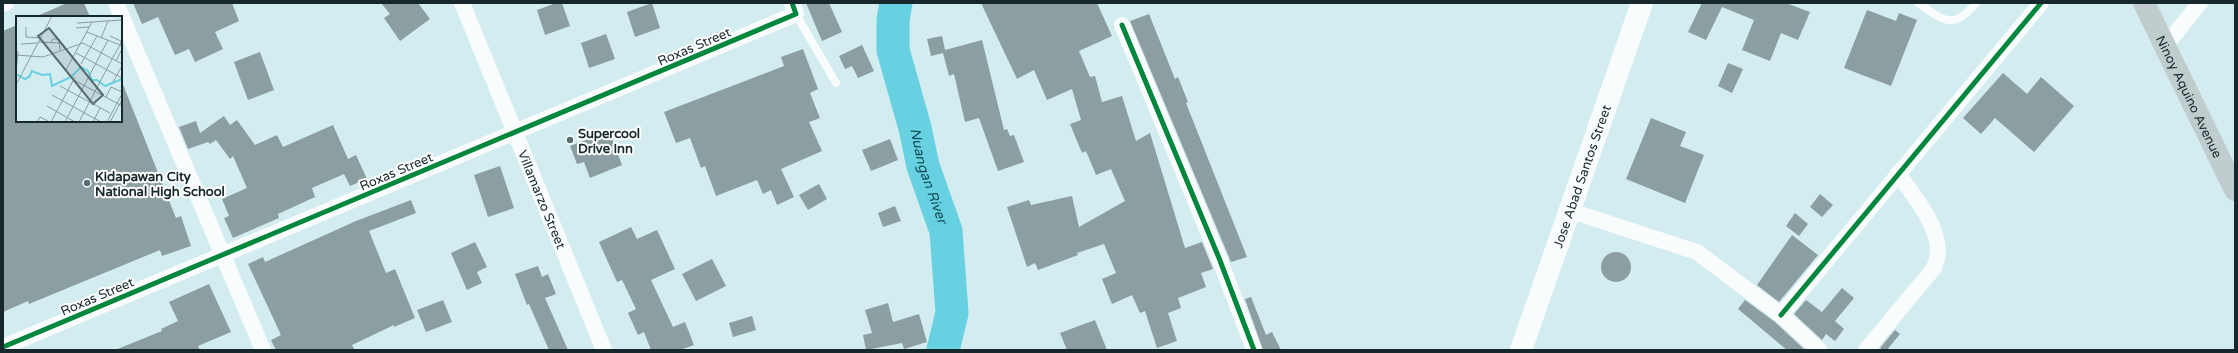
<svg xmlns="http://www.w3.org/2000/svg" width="2238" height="353" viewBox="0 0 2238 353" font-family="'Varela Round',sans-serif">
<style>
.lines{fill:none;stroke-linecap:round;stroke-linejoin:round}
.river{stroke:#68d1e1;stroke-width:33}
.building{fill:#8b9ea1}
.lane{stroke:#f8fcfd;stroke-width:8}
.street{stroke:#f8fcfd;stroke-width:16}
.secondary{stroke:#f8fcfd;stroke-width:22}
.primary{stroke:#c0ccce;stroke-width:22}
.cycleway-casing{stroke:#fff;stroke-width:8}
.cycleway{stroke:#00873e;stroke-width:5}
.poi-dot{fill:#586d70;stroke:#fff;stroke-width:1.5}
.labels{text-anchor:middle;stroke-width:4;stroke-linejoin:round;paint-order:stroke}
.street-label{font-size:13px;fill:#16282b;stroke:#fff}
.poi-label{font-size:13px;font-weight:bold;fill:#16282b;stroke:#fff;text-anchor:start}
.water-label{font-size:14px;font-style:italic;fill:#124d56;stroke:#fff}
.inset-river{fill:none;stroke:#68d1e1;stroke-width:2}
.inset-road{fill:none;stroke:#879ea1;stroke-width:1}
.view{fill:#586d70;fill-opacity:0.15;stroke:#586d70;stroke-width:2}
.inset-edge{fill:none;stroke:#16282b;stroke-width:2}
</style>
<rect width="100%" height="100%" fill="#d3ecf0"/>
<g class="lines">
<!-- river -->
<path class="river" id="s1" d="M896 3 893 20V50L915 128 923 166 946 231 952 313 943 350"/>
</g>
<!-- building -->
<g class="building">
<path d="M67 3H84L90 17H35Z"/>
<path d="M133 3H232L239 21 215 32 223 49 195 62 189 49 175 55 158 17 142 24Z"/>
<path d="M381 3H418L430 19 400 41 384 18 390 14Z"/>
<path d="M556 3H562L570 26 545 35 537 10Z"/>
<path d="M652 3 660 28 635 37 627 12Z"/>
<path d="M806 3H829L842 32 822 41Z"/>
<path d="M981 3H1097L1112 36 1079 51 1090 77 1095 76 1102 102 1122 96 1136 141 1150 133 1185 248 1202 242 1213 269 1201 273 1206 287 1178 298 1181 308 1168 313 1177 341 1157 348 1145 311 1140 313 1132 295 1112 304 1102 279 1116 273 1104 244 1077 253 1078 255 1038 270 1035 263 1027 267 1007 207 1029 200 1031 205 1072 196 1079 227 1125 201 1111 169 1096 175 1086 151 1082 153 1070 124 1081 120 1072 89 1047 100 1034 70 1017 79Z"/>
<path d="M1702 3H1786L1810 12 1798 40 1781 33 1770 61 1742 50 1754 20 1722 7 1706 40 1688 32Z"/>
<path d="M1867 10 1896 21 1899 13 1917 20 1891 86 1844 68Z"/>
<path d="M1149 14 1175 79 1178 77 1188 102 1186 103 1247 257 1231 262 1130 21Z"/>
<path d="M17 25V121H121L122 82 176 218 181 216 191 246 162 256 160 250 29 304 28 301 3 312V31Z"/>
<path d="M606 34 615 59 589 68 581 43Z"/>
<path d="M942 36 945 50 982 40 1004 130 1007 129 1010 136 1014 135 1024 162 998 171 979 118 965 122 954 74 949 76 943 53 931 56 927 39Z"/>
<path d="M862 45 874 71 858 78 852 66 845 69 839 56Z"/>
<path d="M803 49 818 89 810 93 820 118 809 122 822 151 781 169 794 197 777 205 771 190 763 194 757 180 716 196 705 166 701 168 690 138 676 143 664 112 784 66 781 57Z"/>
<path d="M260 52 274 90 248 100 234 62Z"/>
<path d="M1728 63 1743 69 1732 93 1718 86Z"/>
<path d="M2003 73 2027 94 2041 77 2074 106 2034 152 1995 118 1981 134 1963 118Z"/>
<path d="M224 116 230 125 237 120 255 145 277 135 283 147 333 125 348 159 356 155 367 179 350 186 344 174 312 188 315 197 278 214 279 218 233 238 224 218 229 216 222 199 247 188 233 156 230 159 216 140 210 144 208 142 188 149 179 127 196 121 200 133Z"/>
<path d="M1651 118 1686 132 1680 146 1704 155 1685 203 1626 179Z"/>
<path d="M609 131 622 165 590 178 584 162 577 164 570 146Z"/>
<path d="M890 139 898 160 871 171 862 150Z"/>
<path d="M500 166 514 208 488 217 474 175Z"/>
<path d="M819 184 827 199 808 210 799 195Z"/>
<path d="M1820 194 1833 205 1822 217 1810 207Z"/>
<path d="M411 200 416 213 369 231 386 273 395 269 415 318 394 327V325L352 345 355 350H276L271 340 281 335 248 264 263 257 265 262 356 221Z"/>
<path d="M895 206 901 221 883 227 878 213Z"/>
<path d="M1795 213 1808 224 1799 236 1786 226Z"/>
<path d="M631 227 637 239 657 230 675 269 651 280 673 327 685 322 694 345 680 350H651L644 332 638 335 628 313 636 309 622 280 617 282 599 242Z"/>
<path d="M1792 235 1818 255 1779 302 1757 285Z"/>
<path d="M475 242 487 267 477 272 482 283 467 290 451 253Z"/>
<circle cx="1616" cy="267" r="15"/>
<path d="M712 259 726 286 696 301 682 274Z"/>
<path d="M538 266 542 277 548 274 556 294 545 298 568 350H549L529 304 527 305 515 274Z"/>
<path d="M209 284 231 332 198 346 200 350H115L162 331 161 329 178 321 169 302Z"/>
<path d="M1842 288 1854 298 1835 321 1844 329 1835 341 1826 334 1822 340 1794 314 1806 300 1822 312Z"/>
<path d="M1251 297 1266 335 1272 332 1281 350H1263L1245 299Z"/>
<path d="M443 300 452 322 426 332 417 310Z"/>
<path d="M1745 300 1775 322 1805 350H1787L1738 309Z"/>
<path d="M888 303 893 322 919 314 927 342 904 349 902 343 866 350 863 335 872 333 865 310Z"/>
<path d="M752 316 756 330 733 337 729 323Z"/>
<path d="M1095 320 1107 350H1067L1060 333Z"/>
<path d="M1895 330 1900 334 1887 350H1883L1880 348Z"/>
</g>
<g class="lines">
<!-- lane -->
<g class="lane">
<path d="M1918 3C1943 20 1953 31 1976 3"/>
<path d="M796 14 836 83"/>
</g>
<!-- street -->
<g class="street">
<path d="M116 3 263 350"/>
<path id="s2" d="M462 3 604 350"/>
<path d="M3 4 6 3"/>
<path d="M1122 25 1219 258 1254 350"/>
<path d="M2166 45 2200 3"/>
<path d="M1571 211 1697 252 1781 315 1819 350"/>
<path d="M1781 315 2041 3"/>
<path d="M3 347 796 14 792 3"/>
<path d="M1866 350 1934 268C1936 263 1938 256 1938 250 1937 222 1913 196 1898 173"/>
</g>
<!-- secondary -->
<path class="secondary" id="s3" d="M1521 350 1642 3"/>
<!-- primary -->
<path class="primary" id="s4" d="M2144 3 2235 190"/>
<!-- cycleway casing -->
<g class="cycleway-casing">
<g id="cycleway">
<path d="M1122 25 1219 258 1254 350"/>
<path d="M1781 315 2041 3"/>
<path d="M3 347 796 14 792 3"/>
</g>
</g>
<!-- cycleway -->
<use href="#cycleway" class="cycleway"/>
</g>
<!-- markers -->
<g class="poi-dot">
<circle cx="570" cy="140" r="4"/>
<circle cx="87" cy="183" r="4"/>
</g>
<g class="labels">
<!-- street labels -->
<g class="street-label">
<text transform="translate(694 46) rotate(-23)" y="5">Roxas Street</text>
<text dy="5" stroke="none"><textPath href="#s4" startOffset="104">Ninoy Aquino Avenue</textPath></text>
<text transform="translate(396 171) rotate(-23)" y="5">Roxas Street</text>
<text dy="5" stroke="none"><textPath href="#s3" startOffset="184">Jose Abad Santos Street</textPath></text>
<text dy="5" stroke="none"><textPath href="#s2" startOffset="212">Villamarzo Street</textPath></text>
<text transform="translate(97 296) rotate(-23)" y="5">Roxas Street</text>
</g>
<!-- poi labels -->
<g class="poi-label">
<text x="578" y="138">Supercool<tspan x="578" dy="15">Drive Inn</tspan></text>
<text x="95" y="181">Kidapawan City<tspan x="95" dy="15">National High School</tspan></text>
</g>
<!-- water labels -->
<g class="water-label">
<text dy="5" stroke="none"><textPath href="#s1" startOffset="178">Nuangan River</textPath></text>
</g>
</g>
<!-- overview -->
<g transform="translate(16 16)">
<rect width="106" height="106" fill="#d3ecf0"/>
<path class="inset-river" d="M0 58 9 63 13 61 16 55 26 59 34 58 36 70 55 61 65 51 72 55 76 64H81L89 70 106 63"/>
<path class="inset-road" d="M61 7 106 4M10 11V21L25 22M60 12 73 11M71 16 104 29 106 23M94 20 105 25M85 22 92 5M23 26 43 27M35 26 37 23H43L44 34M5 28 21 27M0 34 2 36 0 56M60 37 106 62M0 39 27 41 67 27 106 48M96 43 104 29 106 30M100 45 106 33M65 48 81 20M50 54 76 6M58 64 106 90M97 66 106 50M0 69 36 0M44 70 94 97M36 79 85 106M90 81 95 71 106 76M31 90 59 106M21 106 24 101 34 106M35 106 59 61M49 106 92 24M63 106 96 43M77 106 84 92M91 106 106 78M94 106 106 84"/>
<path class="view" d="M33 12 87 79 77 88 22 20Z"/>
<rect width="106" height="106" class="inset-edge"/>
</g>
<!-- border -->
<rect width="2238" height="353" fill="none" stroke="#16282b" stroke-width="8"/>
</svg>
